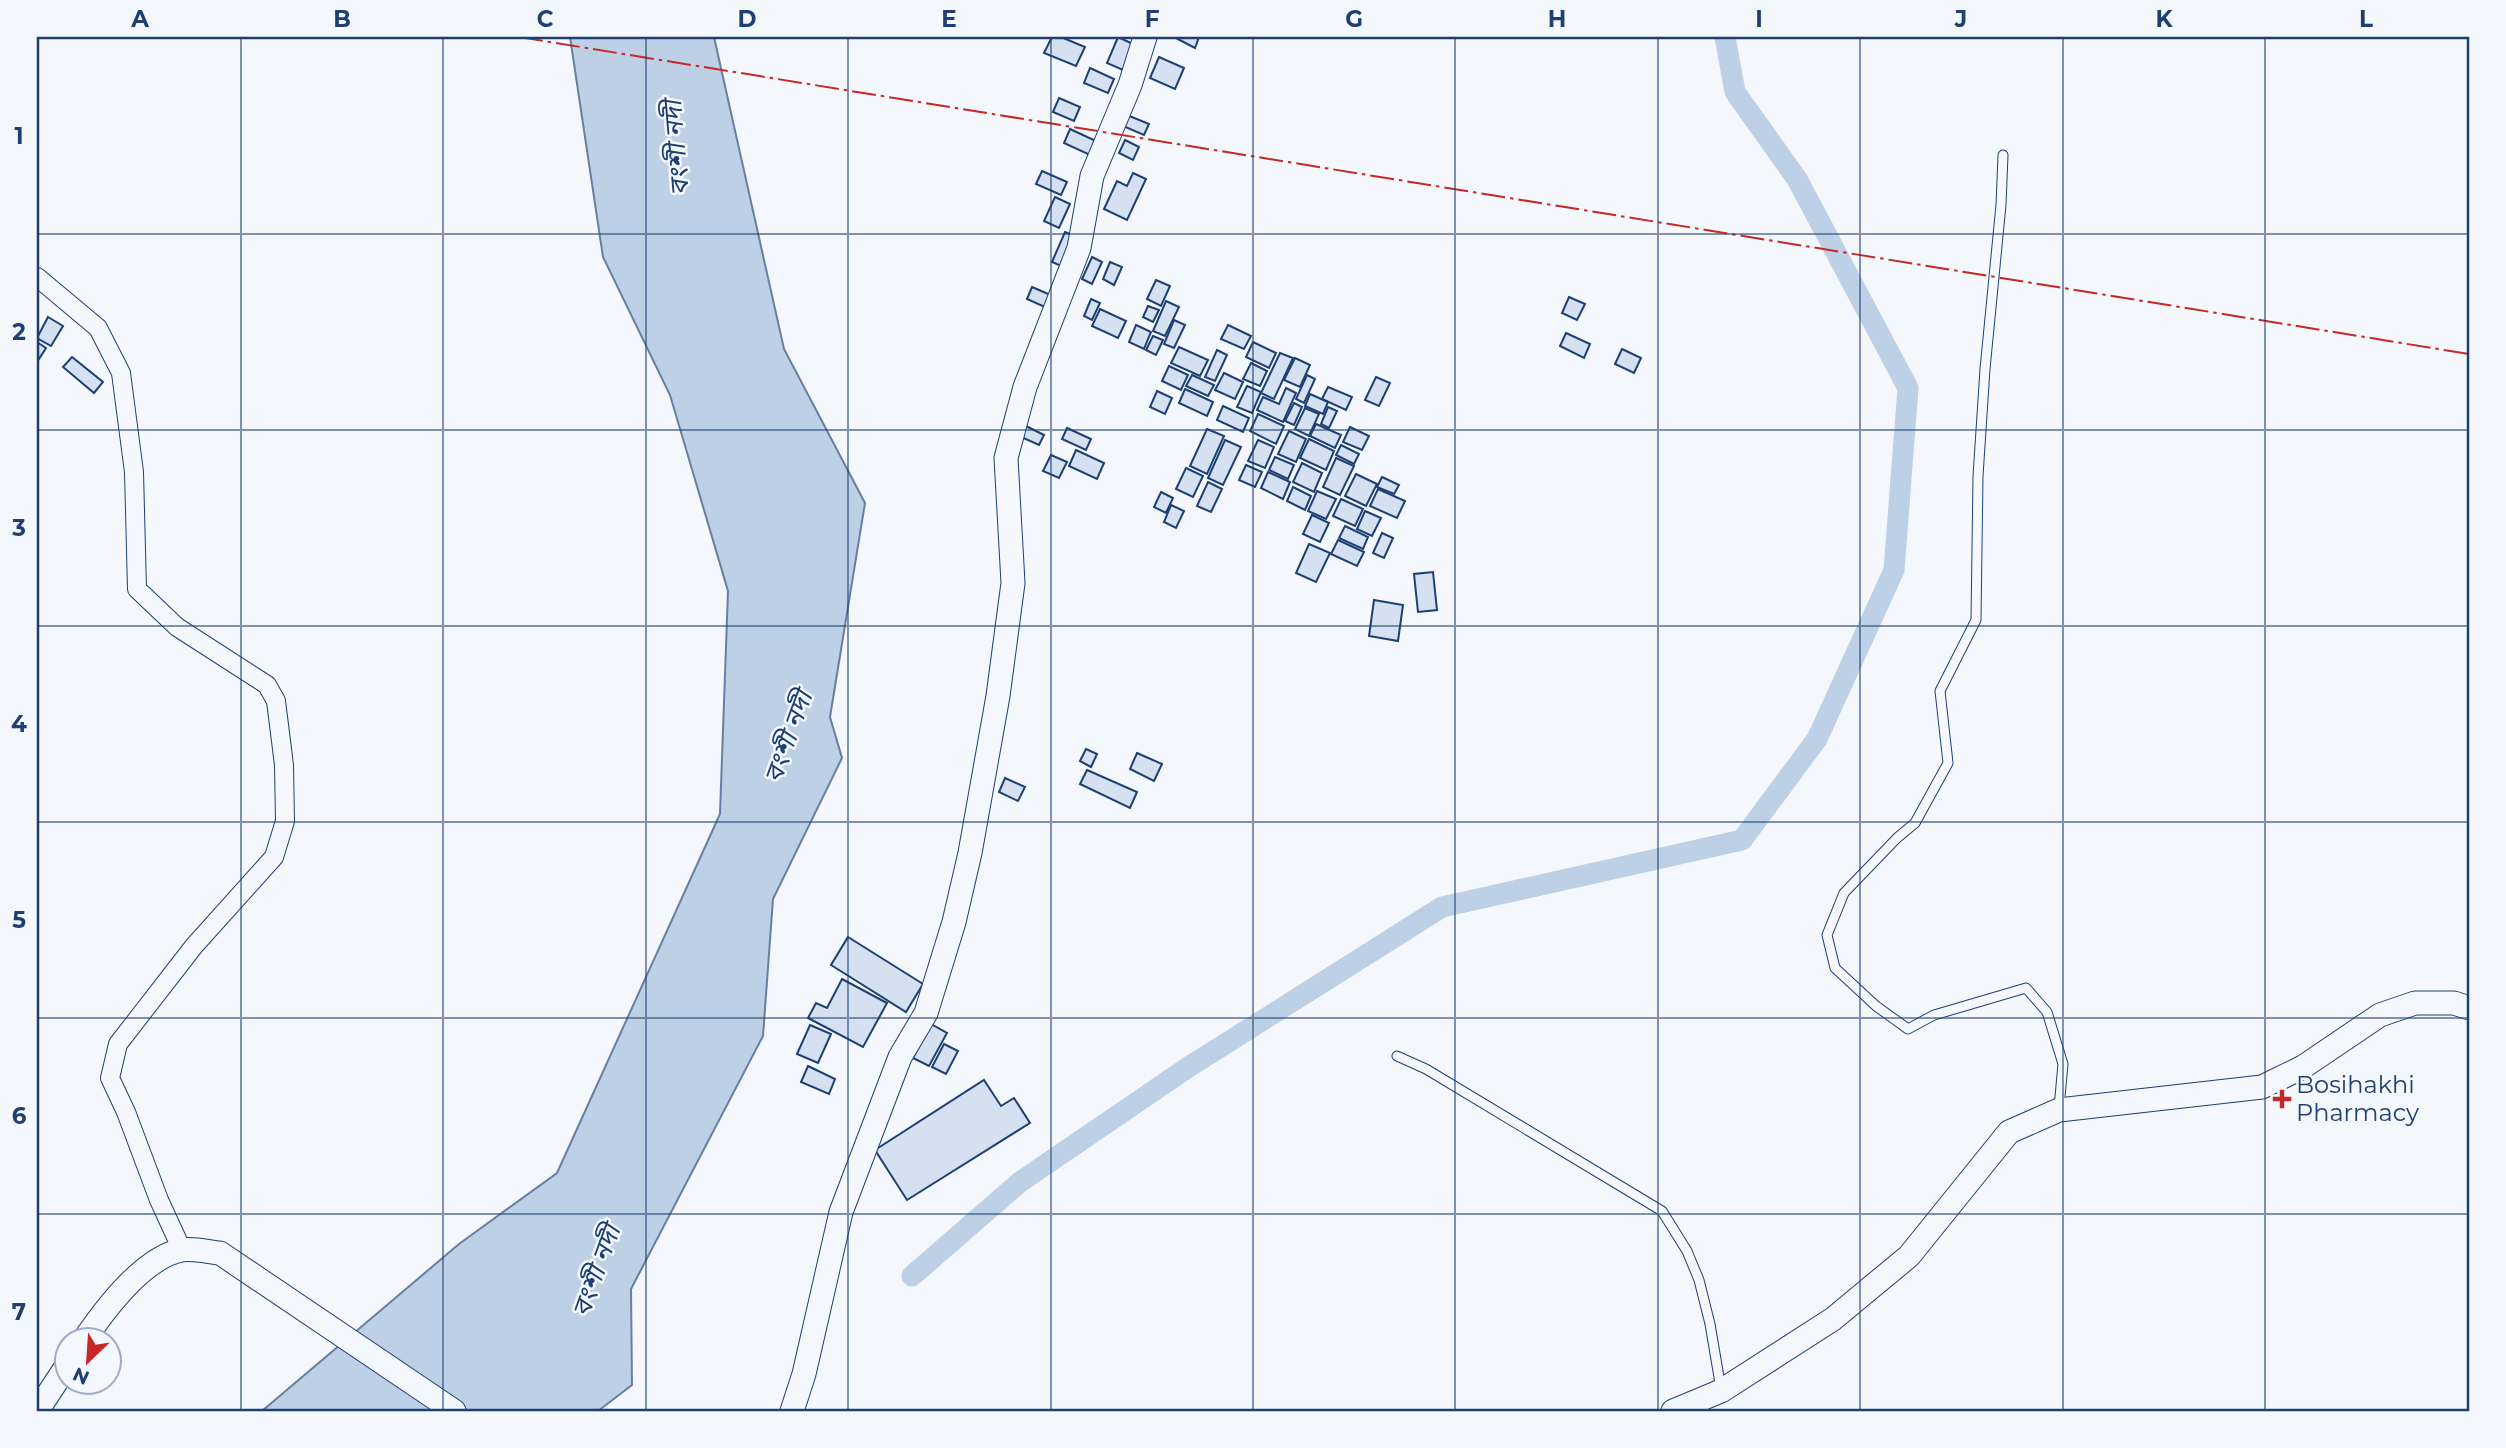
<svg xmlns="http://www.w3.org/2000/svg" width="2506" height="1448" viewBox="0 0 2506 1448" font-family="Montserrat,'Noto Sans Bengali',sans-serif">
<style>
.water{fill:#bed0e5;stroke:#687fa3;stroke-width:2}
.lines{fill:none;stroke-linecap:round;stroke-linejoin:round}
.canal{stroke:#bed0e5;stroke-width:21}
.building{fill:#d5e0f0;stroke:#1d3f73;stroke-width:2}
.service-casing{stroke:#1d3f73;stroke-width:11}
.minor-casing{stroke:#1d3f73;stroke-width:20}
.tertiary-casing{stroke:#1d3f73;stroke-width:25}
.service{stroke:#f4f7fb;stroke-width:9}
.minor{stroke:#f4f7fb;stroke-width:18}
.tertiary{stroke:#f4f7fb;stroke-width:23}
.power{stroke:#c62828;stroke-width:2;stroke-dasharray:24 5 3.5 5;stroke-linecap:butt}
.grid{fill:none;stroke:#1d3f73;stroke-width:2;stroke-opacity:0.55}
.poi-dot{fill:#c62828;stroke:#f4f7fb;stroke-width:2.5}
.labels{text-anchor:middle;stroke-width:5;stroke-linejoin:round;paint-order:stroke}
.poi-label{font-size:24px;fill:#1d3f73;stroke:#f4f7fb;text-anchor:start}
.water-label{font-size:26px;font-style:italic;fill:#1d3f73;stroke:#f4f7fb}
.neatline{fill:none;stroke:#1d3f73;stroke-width:2.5}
.grid-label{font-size:23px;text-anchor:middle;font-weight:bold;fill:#1d3f73}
</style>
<rect width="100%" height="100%" fill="#f4f7fb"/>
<!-- water -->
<path class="water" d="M570 37H714L784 349 865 503 830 717 842 758 773 899 763 1036 631 1289 632 1385 598 1411H262L459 1244 557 1173 720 814 728 591 670 395 603 257Z"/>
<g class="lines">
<!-- canal -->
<path class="canal" d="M912 1276 1020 1182 1187 1068 1442 907 1742 840 1817 739 1894 570 1908 388 1797 179 1735 92 1725 37"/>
</g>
<!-- building -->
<g class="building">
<path d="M1052 37H1061L1085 47 1076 66 1044 53Z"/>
<path d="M1118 37 1135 45 1123 70 1107 63Z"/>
<path d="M1174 37H1199L1195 48Z"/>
<path d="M1159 57 1184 68 1175 89 1150 78Z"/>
<path d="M1090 68 1114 79 1108 93 1084 83Z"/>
<path d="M1059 98 1080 107 1074 121 1053 112Z"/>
<path d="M1127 115 1149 124 1144 135 1123 126Z"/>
<path d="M1070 129 1096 141 1090 155 1064 143Z"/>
<path d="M1125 140 1139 147 1133 160 1119 153Z"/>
<path d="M1042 171 1067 182 1061 195 1036 184Z"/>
<path d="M1133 173 1146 179 1127 220 1104 209 1117 181 1127 186Z"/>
<path d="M1055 197 1070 204 1059 228 1044 221Z"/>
<path d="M1065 232 1079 238 1066 268 1052 262Z"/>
<path d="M1092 257 1102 262 1092 284 1082 279Z"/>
<path d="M1110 262 1122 267 1114 285 1103 279Z"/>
<path d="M1156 280 1170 286 1161 306 1147 299Z"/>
<path d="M1032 287 1053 296 1047 308 1027 299Z"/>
<path d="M1569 297 1585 304 1577 320 1562 313Z"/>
<path d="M1091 299 1100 303 1092 320 1084 316Z"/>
<path d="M1166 301 1179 307 1165 336 1153 331Z"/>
<path d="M1148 306 1159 310 1153 322 1143 317Z"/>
<path d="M1100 309 1126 321 1118 338 1092 326Z"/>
<path d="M48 317 63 326 51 346 37 338Z"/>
<path d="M1174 320 1185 325 1174 348 1164 344Z"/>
<path d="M1136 325 1151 332 1144 349 1129 342Z"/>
<path d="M1228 325 1251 336 1244 349 1221 339Z"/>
<path d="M1566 333 1590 344 1584 358 1560 346Z"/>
<path d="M1153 336 1163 340 1156 355 1146 350Z"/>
<path d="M37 342 46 348 37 362Z"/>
<path d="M1253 342 1276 353 1269 368 1246 357Z"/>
<path d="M1179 347 1208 360 1200 376 1171 363Z"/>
<path d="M1622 349 1641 358 1634 373 1615 364Z"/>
<path d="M1217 350 1227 355 1215 381 1205 377Z"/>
<path d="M1280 353 1293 358 1274 399 1261 393Z"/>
<path d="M72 357 103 382 94 393 63 367Z"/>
<path d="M1295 358 1310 365 1300 387 1284 380Z"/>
<path d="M1251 363 1267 371 1260 386 1243 379Z"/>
<path d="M1169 366 1188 375 1181 390 1162 381Z"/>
<path d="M1224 373 1243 382 1235 399 1215 390Z"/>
<path d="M1192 375 1214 385 1208 396 1186 386Z"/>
<path d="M1307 375 1315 379 1304 403 1296 399Z"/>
<path d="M1376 377 1390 383 1379 406 1365 400Z"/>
<path d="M1247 386 1261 392 1252 413 1237 407Z"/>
<path d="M1328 387 1352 397 1346 410 1322 399Z"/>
<path d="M1286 388 1296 393 1283 422 1257 410 1263 397 1279 404Z"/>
<path d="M1185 389 1213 402 1207 416 1179 403Z"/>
<path d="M1157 391 1172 398 1165 414 1150 407Z"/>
<path d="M1310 394 1328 402 1323 414 1305 406Z"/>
<path d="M1294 403 1302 407 1294 425 1285 421Z"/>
<path d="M1223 406 1249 418 1243 432 1217 420Z"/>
<path d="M1328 407 1337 411 1329 428 1321 424Z"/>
<path d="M1305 408 1319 414 1309 436 1295 429Z"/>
<path d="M1258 414 1284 426 1276 444 1250 431Z"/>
<path d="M1316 424 1341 435 1335 448 1310 436Z"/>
<path d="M1024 425 1044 435 1039 445 1019 436Z"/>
<path d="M1350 427 1369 436 1362 450 1343 442Z"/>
<path d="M1067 428 1091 439 1086 450 1062 439Z"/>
<path d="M1207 429 1224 436 1207 474 1190 466Z"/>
<path d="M1289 431 1306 439 1296 462 1278 454Z"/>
<path d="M1309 439 1334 451 1326 470 1300 458Z"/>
<path d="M1225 440 1241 447 1223 485 1208 478Z"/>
<path d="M1258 440 1274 447 1265 468 1248 461Z"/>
<path d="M1341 445 1359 454 1354 464 1336 455Z"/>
<path d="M1076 450 1104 463 1097 479 1069 466Z"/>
<path d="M1051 455 1067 462 1059 478 1043 471Z"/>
<path d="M1275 457 1294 465 1288 479 1269 470Z"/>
<path d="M1336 458 1354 466 1340 495 1323 487Z"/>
<path d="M1302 463 1322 473 1314 492 1293 482Z"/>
<path d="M1246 465 1262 472 1255 487 1239 480Z"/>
<path d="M1186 468 1203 476 1193 497 1176 489Z"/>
<path d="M1268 472 1290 482 1283 499 1261 488Z"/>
<path d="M1356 474 1377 484 1366 506 1345 496Z"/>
<path d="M1382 477 1399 485 1394 494 1377 487Z"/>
<path d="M1208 482 1222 489 1211 512 1197 506Z"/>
<path d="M1293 487 1311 496 1305 510 1287 501Z"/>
<path d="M1378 489 1405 501 1397 518 1370 506Z"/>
<path d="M1317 491 1336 499 1326 519 1308 511Z"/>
<path d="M1161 492 1173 498 1166 513 1154 507Z"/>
<path d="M1341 499 1363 509 1355 526 1333 516Z"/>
<path d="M1171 505 1184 511 1176 528 1164 522Z"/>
<path d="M1365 511 1381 518 1372 536 1357 529Z"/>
<path d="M1312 515 1329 523 1320 542 1303 534Z"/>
<path d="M1345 526 1368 537 1363 549 1339 538Z"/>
<path d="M1382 533 1393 538 1384 558 1373 553Z"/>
<path d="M1338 540 1364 552 1357 566 1331 554Z"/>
<path d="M1309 544 1330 553 1316 582 1296 573Z"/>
<path d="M1433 572 1437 610 1418 612 1414 574Z"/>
<path d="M1374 600 1403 605 1398 641 1369 636Z"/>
<path d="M1086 749 1097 754 1091 767 1080 761Z"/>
<path d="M1137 753 1162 764 1154 781 1130 769Z"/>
<path d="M1087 770 1137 792 1130 808 1080 784Z"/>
<path d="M1005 778 1025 787 1018 801 999 792Z"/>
<path d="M848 937 923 984 906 1012 831 965Z"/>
<path d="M842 979 887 1003 863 1047 808 1018 816 1003 827 1008Z"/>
<path d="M931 1024 947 1033 929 1066 913 1058Z"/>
<path d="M810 1025 831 1034 818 1063 797 1054Z"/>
<path d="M944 1044 958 1051 946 1074 932 1067Z"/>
<path d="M808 1066 835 1079 829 1094 801 1082Z"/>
<path d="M984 1080 1001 1106 1014 1098 1030 1123 907 1200 875 1150Z"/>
</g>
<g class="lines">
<!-- service casing -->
<g class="service-casing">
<g id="service">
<path d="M2003 155 2001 205 1985 369 1978 476 1976 620 1940 691 1948 763 1915 823 1897 838 1844 893 1827 935 1835 968 1876 1006 1908 1029 1934 1015 2026 988 2047 1012 2063 1064 2059 1108"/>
<path d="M1397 1056 1426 1069 1662 1211 1687 1251 1699 1280 1710 1324 1721 1389"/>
</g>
</g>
<!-- minor casing -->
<g class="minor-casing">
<path id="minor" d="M37 277 98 328 121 373 134 472 137 589 177 627 267 685 276 701 284 765 285 821 274 857 194 946 118 1044 110 1078 126 1112 159 1200 182 1250"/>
</g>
<!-- tertiary casing -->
<g class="tertiary-casing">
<g id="tertiary">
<path d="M84 1340C105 1309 144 1257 182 1250 193 1248 209 1252 220 1253L454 1411"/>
<path d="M37 1411 66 1367"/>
<path d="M792 1411 804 1374 841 1212 900 1057 926 1013 954 922 970 853 998 696 1013 583 1006 458 1025 387 1079 248 1092 176 1130 85 1145 37"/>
<path d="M1673 1411 1721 1391 1833 1319 1909 1256 2009 1132 2059 1110 2262 1087 2303 1067 2380 1015 2415 1003H2454L2469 1008"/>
</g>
</g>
<!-- service -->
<use href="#service" class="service"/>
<!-- minor -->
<use href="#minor" class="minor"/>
<!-- tertiary -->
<use href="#tertiary" class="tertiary"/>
<!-- power -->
<path class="power" d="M519 37 2469 354"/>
</g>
<!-- grid -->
<path class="grid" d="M241 37V1411M443 37V1411M646 37V1411M848 37V1411M1051 37V1411M1253 37V1411M1455 37V1411M1658 37V1411M1860 37V1411M2063 37V1411M2265 37V1411M37 234H2469M37 430H2469M37 626H2469M37 822H2469M37 1018H2469M37 1214H2469"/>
<!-- markers -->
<path class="poi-dot" d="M2278.5 1088.5h7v7h7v7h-7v7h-7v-7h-7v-7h7z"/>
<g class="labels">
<!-- poi labels -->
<g class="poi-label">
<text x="2296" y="1093">Bosihakhi<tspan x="2296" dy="28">Pharmacy</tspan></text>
</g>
<!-- water labels -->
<g class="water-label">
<text transform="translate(676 148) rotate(-95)" y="9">বংশী নদী</text>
<text transform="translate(788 737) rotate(-70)" y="9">বংশী নদী</text>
<text transform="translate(596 1271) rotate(-70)" y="9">বংশী নদী</text>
</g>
</g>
<!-- border -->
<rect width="2506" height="1448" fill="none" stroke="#f4f7fb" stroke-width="77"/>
<!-- north arrow -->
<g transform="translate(88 1361) rotate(205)"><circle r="33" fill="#f4f7fb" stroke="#9eadc5" stroke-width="2"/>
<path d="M0-5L12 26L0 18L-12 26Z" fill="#c62828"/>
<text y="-10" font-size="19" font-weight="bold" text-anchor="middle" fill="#1d3f73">N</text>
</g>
<rect x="38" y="38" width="2430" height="1372" class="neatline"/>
<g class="grid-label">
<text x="140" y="27">A</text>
<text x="342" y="27">B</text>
<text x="545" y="27">C</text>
<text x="747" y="27">D</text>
<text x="949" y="27">E</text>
<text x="1152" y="27">F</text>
<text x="1354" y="27">G</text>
<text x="1557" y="27">H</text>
<text x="1759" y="27">I</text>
<text x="1961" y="27">J</text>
<text x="2164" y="27">K</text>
<text x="2366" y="27">L</text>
<text x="19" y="144">1</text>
<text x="19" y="340">2</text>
<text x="19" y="536">3</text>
<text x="19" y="732">4</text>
<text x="19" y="928">5</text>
<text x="19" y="1124">6</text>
<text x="19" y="1320">7</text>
</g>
</svg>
